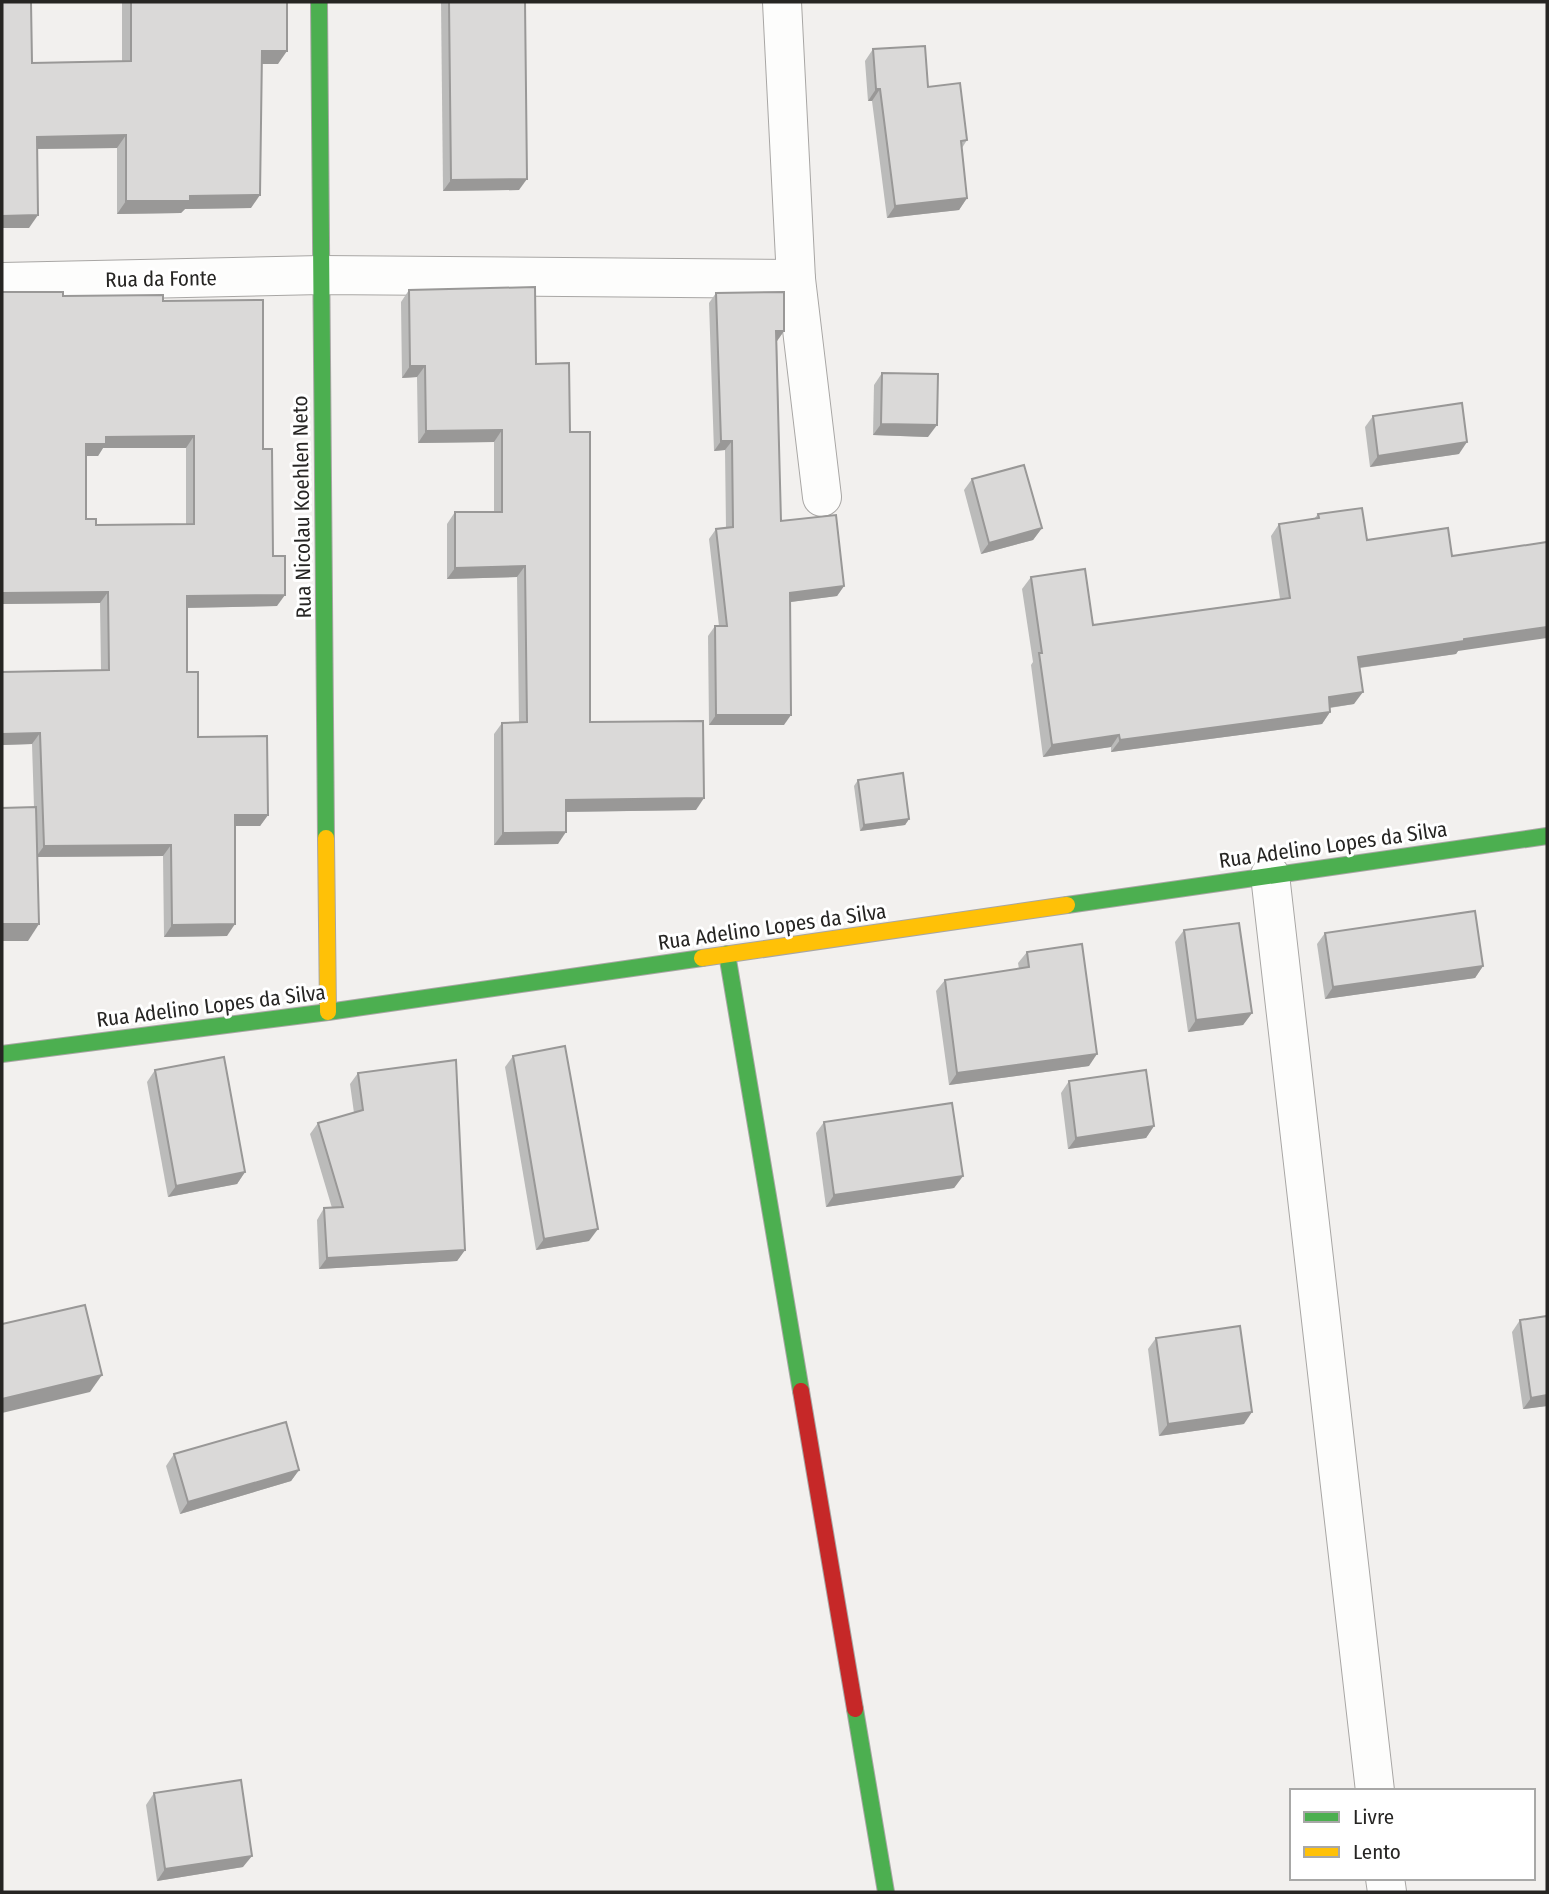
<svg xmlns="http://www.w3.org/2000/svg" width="1549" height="1894" viewBox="0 0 1549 1894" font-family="'Fira Sans Condensed',sans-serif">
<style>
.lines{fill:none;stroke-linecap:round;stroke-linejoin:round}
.street-casing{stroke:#a8a6a4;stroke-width:40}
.fast-casing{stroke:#a8a6a4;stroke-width:18}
.slow-casing{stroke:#a8a6a4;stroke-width:18}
.jam-casing{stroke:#a8a6a4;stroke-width:18}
.street{stroke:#fdfdfc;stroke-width:38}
.fast{stroke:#4caf50;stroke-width:16}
.slow{stroke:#ffc107;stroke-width:16}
.jam{stroke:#c62828;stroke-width:16}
.wall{fill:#bbbbba;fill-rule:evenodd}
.shaded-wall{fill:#999897}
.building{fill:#dad9d8;stroke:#999897;stroke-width:2;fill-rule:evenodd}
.labels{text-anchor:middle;stroke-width:6;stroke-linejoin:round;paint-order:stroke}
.street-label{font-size:21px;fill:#262523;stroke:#fff}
</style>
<rect width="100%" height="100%" fill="#f2f0ee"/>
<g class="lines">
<!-- street casing -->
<g class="street-casing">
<g id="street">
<path d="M782 2 796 279 822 497"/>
<path d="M2 282 321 275 796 279"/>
<path d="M1270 875 1375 1791"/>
<path d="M1385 1878 1387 1892"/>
</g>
</g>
<!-- fast casing -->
<g class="fast-casing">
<g id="fast">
<path d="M319 2 326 838"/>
<path d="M1067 905 1547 836"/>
<path d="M727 954 801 1391"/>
<path d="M2 1054 328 1012 702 958"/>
<path d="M855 1709 886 1892"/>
</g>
</g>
<!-- slow casing -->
<g class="slow-casing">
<g id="slow">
<path d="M326 838 328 1012"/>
<path d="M702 958 1067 905"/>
</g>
</g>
<!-- jam casing -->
<g class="jam-casing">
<path id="jam" d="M801 1391 855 1709"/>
</g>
<!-- street -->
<use href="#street" class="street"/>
<!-- fast -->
<use href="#fast" class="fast"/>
<!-- slow -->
<use href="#slow" class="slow"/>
<!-- jam -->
<use href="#jam" class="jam"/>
</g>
<!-- wall -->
<g class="wall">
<path d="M122 2H287L278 64H262L251 208 185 209 181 213 117 214V148L37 149 29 228 32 63 122 62Z"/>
<path d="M441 2H525L519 190 443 191Z"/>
<path d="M873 49 928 87 967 140 962 148 967 198 959 210 887 218 872 101H868L865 61Z"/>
<path d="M409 290 536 364 570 432 590 722 696 810 566 812 558 844 494 845V734L502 723 519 722 517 577 447 579V524L455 512H494V442L418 443 417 377 402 378 401 302Z"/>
<path d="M716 293 784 331 777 341 781 521 844 586 837 596 790 602 784 725H709L708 636 715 626H719L709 539 716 529 726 528 725 450 714 451 709 303Z"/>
<path d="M63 296 163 301 263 449 277 606 187 608V672L198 737 268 815 260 826H235L227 936 164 937 163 856 38 857 28 941 34 807 32 744 2 745V672L101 670 100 603 2 604ZM103 448H186V524L96 525 86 519V456H98Z"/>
<path d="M882 373 928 437 873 435 874 385Z"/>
<path d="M1373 416 1459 454 1370 467 1365 427Z"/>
<path d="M972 479 1042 528 1033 540 981 554 964 490Z"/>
<path d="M1318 514 1367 540 1458 651 1456 654 1360 668 1354 704 1330 708V712L1322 724 1111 752V747L1043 757 1031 665 1033 662 1022 589 1031 577 1093 625 1280 599 1271 536 1279 524 1314 519Z"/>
<path d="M858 780 909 819 905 825 860 831 854 786Z"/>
<path d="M1184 930 1252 1013 1243 1025 1188 1032 1175 942Z"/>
<path d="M1325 933 1483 966 1475 978 1325 999 1317 944Z"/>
<path d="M1027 952 1089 1066 949 1085 936 991 945 980 1019 969 1018 963Z"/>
<path d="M513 1056 589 1241 536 1250 505 1067Z"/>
<path d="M155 1070 245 1172 237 1184 168 1197 147 1082Z"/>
<path d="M358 1073 465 1250 457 1261 319 1269 317 1220 324 1208H332L310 1134 318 1123 354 1113 350 1084Z"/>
<path d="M1069 1081 1154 1126 1146 1138 1068 1149 1061 1093Z"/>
<path d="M824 1122 963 1176 954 1188 826 1207 816 1133Z"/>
<path d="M1547 1316V1406L1523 1409 1512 1332 1520 1320Z"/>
<path d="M1156 1338 1244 1424 1159 1436 1148 1349Z"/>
<path d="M174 1454 299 1470 291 1481 180 1514 166 1466Z"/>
<path d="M154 1793 243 1867 157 1881 146 1805Z"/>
</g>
<!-- shaded-wall -->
<g class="shaded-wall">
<path d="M262 51H287L278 64H253Z"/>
<path d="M876 89H880L872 101H868Z"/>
<path d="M126 135 117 148 28 149 37 137Z"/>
<path d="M527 179 519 190 443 191 451 180Z"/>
<path d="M260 195 251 208 185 209 181 213 117 214 126 201 190 196Z"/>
<path d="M967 198 959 210 887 218 895 206Z"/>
<path d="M38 215 29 228H2V216Z"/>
<path d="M776 331H784L777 341H769Z"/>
<path d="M410 366H425L417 377 402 378Z"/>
<path d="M881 424 937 425 928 437 873 435Z"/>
<path d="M502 430 494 442 418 443 426 431Z"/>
<path d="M194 436 186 448H103L98 456H78L86 444 106 437Z"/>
<path d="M721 441H732L725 450 714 451Z"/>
<path d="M1467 442 1459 454 1370 467 1378 456Z"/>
<path d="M1042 528 1033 540 981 554 989 543Z"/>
<path d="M525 566 517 577 447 579 455 568Z"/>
<path d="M844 586 837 596 783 603 790 593Z"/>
<path d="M108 592 100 603 2 604V593Z"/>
<path d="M285 595 277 606 179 608 187 596Z"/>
<path d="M1547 627V638L1458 651 1456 654 1350 669 1358 657 1464 639Z"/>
<path d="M1363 692 1354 704 1320 709 1329 697Z"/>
<path d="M1330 712 1322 724 1111 752 1120 740Z"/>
<path d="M716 715H791L784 725H709Z"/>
<path d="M40 733 32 744 2 745V734Z"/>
<path d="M1119 735 1111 747 1043 757 1052 745Z"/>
<path d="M704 798 696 810 558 812 566 800Z"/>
<path d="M235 815H268L260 826H227Z"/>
<path d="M909 819 905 825 860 831 864 825Z"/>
<path d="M566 832 558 844 494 845 503 833Z"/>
<path d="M171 845 163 856 36 857 44 846Z"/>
<path d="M2 924H39L28 941H2Z"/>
<path d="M235 924 227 936 164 937 172 925Z"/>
<path d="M1483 966 1475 978 1325 999 1333 987Z"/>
<path d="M1252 1013 1243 1025 1188 1032 1196 1020Z"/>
<path d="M1097 1054 1089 1066 949 1085 957 1073Z"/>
<path d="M1154 1126 1146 1138 1068 1149 1076 1138Z"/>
<path d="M245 1172 237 1184 168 1197 176 1186Z"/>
<path d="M963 1176 954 1188 826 1207 834 1195Z"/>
<path d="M598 1229 589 1241 536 1250 544 1239Z"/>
<path d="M465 1250 457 1261 319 1269 327 1258Z"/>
<path d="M102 1375 90 1392 2 1413V1399Z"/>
<path d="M1547 1395V1406L1523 1409 1531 1398Z"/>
<path d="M1252 1412 1244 1424 1159 1436 1168 1424Z"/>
<path d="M299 1470 291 1481 180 1514 188 1502Z"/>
<path d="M252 1856 243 1867 157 1881 165 1869Z"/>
</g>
<!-- building -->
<g class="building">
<path d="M2 2H31L32 63 131 61V2H287V51H262L260 195 190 196V201H126V135L37 137 38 215 2 216Z"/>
<path d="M449 2H525L527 179 451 180Z"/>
<path d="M925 46 928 87 960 83 967 140 961 141 967 198 895 206 880 89H876L873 49Z"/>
<path d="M535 287 536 364 569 363 570 432H590V722L703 721 704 798 566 800V832L503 833 502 723 527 722 525 566 455 568V512H502V430L426 431 425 366H410L409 290Z"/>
<path d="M2 292H63V296L163 295V301L263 300V449H272L273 556H285V595L187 596V672H198V737L267 736 268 815H235V924L172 925 171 845 44 846 40 733 2 734V672L109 670 108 592 2 593ZM194 436V524L96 525V519H86V444H106V437Z"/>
<path d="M784 292V331H776L781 521 836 515 844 586 790 593 791 715H716L715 626H727L716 529 733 527 732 441H721L716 293Z"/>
<path d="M882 373 938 374 937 425 881 424Z"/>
<path d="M1462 403 1467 442 1378 456 1373 416Z"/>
<path d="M1024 465 1042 528 989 543 972 479Z"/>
<path d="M1362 508 1367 540 1448 528 1452 556 1547 542V627L1464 639V641L1358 657 1363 692 1329 697 1330 712 1120 740 1119 735 1052 745 1039 653H1042L1031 577 1085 569 1093 625 1290 598 1279 524 1319 518 1318 514Z"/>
<path d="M903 773 909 819 864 825 858 780Z"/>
<path d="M36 807 39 924H2V808Z"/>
<path d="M1475 911 1483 966 1333 987 1325 933Z"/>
<path d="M1239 923 1252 1013 1196 1020 1184 930Z"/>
<path d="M1082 944 1097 1054 957 1073 945 980 1029 967 1027 952Z"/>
<path d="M565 1046 598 1229 544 1239 513 1056Z"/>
<path d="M224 1057 245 1172 176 1186 155 1070Z"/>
<path d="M456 1060 465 1250 327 1258 324 1208 343 1207 318 1123 363 1110 358 1073Z"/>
<path d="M1146 1070 1154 1126 1076 1138 1069 1081Z"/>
<path d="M952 1103 963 1176 834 1195 824 1122Z"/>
<path d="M85 1305 102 1375 2 1399V1324Z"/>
<path d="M1547 1316V1395L1531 1398 1520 1320Z"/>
<path d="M1240 1326 1252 1412 1168 1424 1156 1338Z"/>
<path d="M286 1422 299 1470 188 1502 174 1454Z"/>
<path d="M241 1780 252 1856 165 1869 154 1793Z"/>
</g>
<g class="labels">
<!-- street labels -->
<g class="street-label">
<text transform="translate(161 279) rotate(-1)" y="7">Rua da Fonte</text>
<text transform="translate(302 507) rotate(-91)" y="7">Rua Nicolau Koehlen Neto</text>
<text transform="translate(1333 845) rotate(-8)" y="7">Rua Adelino Lopes da Silva</text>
<text transform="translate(772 927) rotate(-8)" y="7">Rua Adelino Lopes da Silva</text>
<text transform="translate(211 1006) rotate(-7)" y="7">Rua Adelino Lopes da Silva</text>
</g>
</g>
<!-- border -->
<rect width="1549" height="1894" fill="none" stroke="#262523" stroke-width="7"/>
<!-- legend -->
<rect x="1290" y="1789" width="245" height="91" fill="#ffffff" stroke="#a8a8a7" stroke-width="2"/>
<rect x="1304" y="1812" width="35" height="10" fill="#4caf50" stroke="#a8a8a7" stroke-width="2"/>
<text x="1353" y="1824" font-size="21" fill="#262523">Livre</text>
<rect x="1304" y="1847" width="35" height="10" fill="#ffc107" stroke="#a8a8a7" stroke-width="2"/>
<text x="1353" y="1859" font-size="21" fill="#262523">Lento</text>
</svg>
